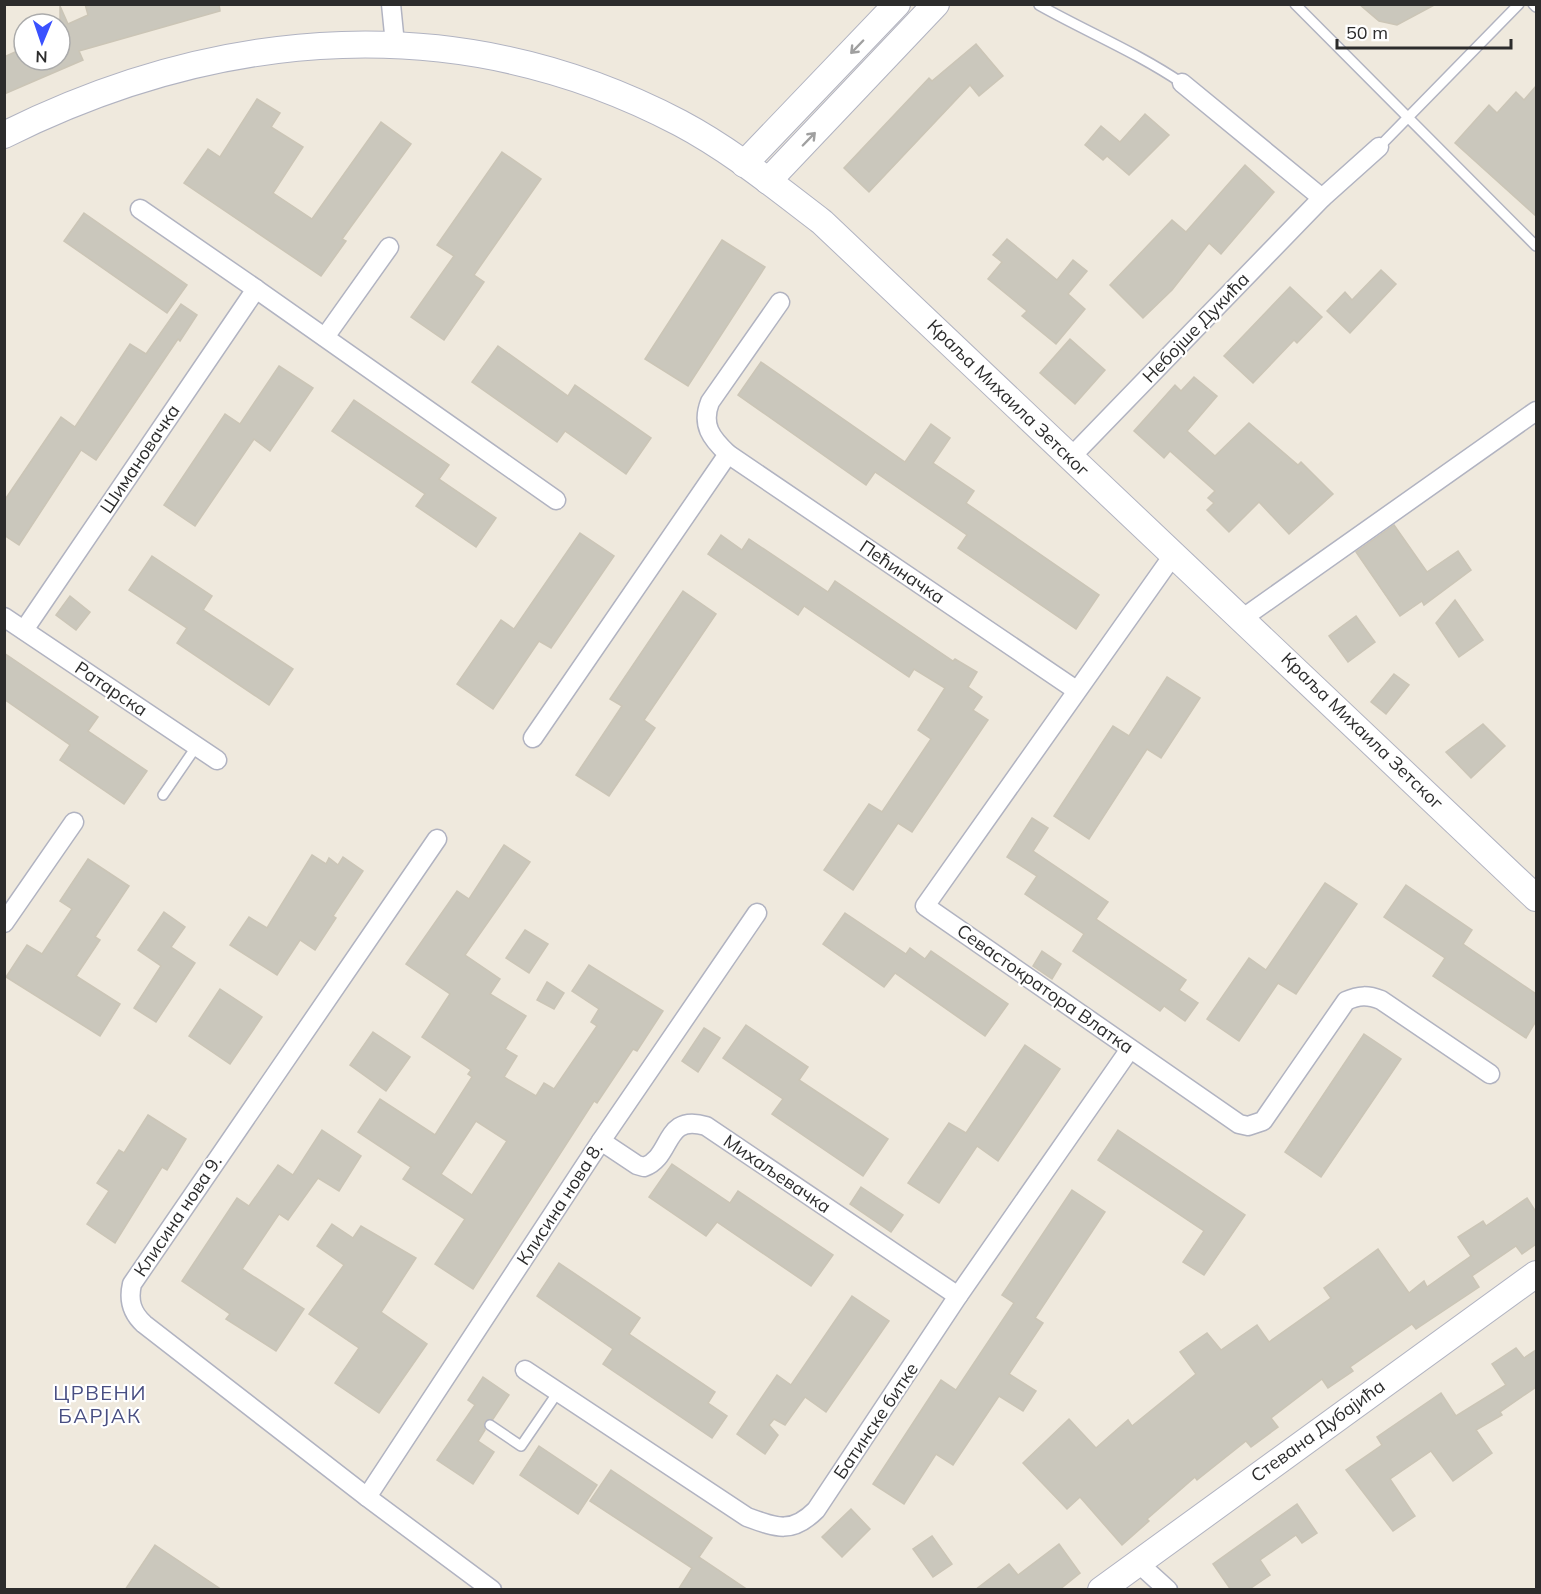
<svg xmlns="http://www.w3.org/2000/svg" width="1541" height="1594" viewBox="0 0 1541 1594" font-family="Mulish,sans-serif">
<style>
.building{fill:#cac7bc;stroke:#cbc5b6;stroke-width:1.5;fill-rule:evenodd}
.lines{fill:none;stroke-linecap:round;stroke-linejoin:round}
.lane-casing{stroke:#b1b3c1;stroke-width:12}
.street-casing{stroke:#b1b3c1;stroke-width:21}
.secondary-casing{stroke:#b1b3c1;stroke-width:28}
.lane{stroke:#fff;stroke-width:9}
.street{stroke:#fff;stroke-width:18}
.secondary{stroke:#fff;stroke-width:26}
.oneway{stroke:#a0a0a0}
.labels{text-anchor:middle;stroke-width:4.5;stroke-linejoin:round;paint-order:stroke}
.street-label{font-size:18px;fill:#2c2c2c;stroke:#fff}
.neighbourhood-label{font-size:20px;letter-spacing:1.5px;fill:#484e82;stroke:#fff}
</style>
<rect width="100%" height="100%" fill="#efe9dd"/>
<!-- building -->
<g class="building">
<path d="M85 4H219L220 11 79 51 83 60 4 94V57L24 48V60H60V6L68 24 88 15Z"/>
<path d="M1359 4H1436L1397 25 1379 21Z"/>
<path d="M976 44 1003 76 979 96 970 85 869 192 844 168 929 78 932 81Z"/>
<path d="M1536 86V216L1455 143 1489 105 1497 113 1516 92 1524 100Z"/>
<path d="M257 99 280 113 271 127 303 147 273 193 312 219 381 122 411 144 342 239 346 241 321 276 184 183 208 149 220 157Z"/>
<path d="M1145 114 1169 135 1129 175 1107 156 1103 160 1085 145 1101 126 1120 142Z"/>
<path d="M502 152 541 179 474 275 484 282 444 340 411 317 454 256 437 245Z"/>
<path d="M1245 165 1274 192 1221 254 1209 243 1172 290 1143 318 1110 285 1172 220 1186 232Z"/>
<path d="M84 213 187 285 167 313 64 241Z"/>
<path d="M1007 239 1057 280 1073 260 1087 271 1068 294 1085 309 1056 344 1022 316 1027 311 988 279 1002 262 993 255Z"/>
<path d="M722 240 765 267 688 386 645 359Z"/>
<path d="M1381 270 1396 284 1350 333 1327 311 1345 292 1352 300Z"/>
<path d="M1290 287 1322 317 1297 343 1294 340 1253 383 1224 356Z"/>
<path d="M181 304 197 315 180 341 178 339 96 460 81 450 19 545 4 535V501L61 417 75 427 130 344 146 354Z"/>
<path d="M1070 339 1105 370 1075 404 1040 373Z"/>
<path d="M498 346 568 396 575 385 651 438 626 474 565 431 557 442 472 382Z"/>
<path d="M761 362 905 462 931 424 950 438 933 463 974 491 966 503 1099 595 1076 629 958 548 967 535 875 472 866 485 738 395Z"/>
<path d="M279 366 313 388 270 451 254 439 195 526 164 505 225 414 240 424Z"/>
<path d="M1194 377 1217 396 1187 431 1215 456 1249 423 1298 465 1301 462 1333 494 1289 534 1259 502 1229 532 1207 510 1214 503 1208 498 1215 491 1170 451 1164 458 1134 431 1175 385 1181 391Z"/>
<path d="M354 400 449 465 439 479 496 518 476 547 416 506 425 494 332 431Z"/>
<path d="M1394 525 1427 572 1458 551 1471 570 1424 605 1422 601 1400 616 1356 552Z"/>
<path d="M580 533 614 556 551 648 539 641 493 709 457 684 501 620 514 629Z"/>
<path d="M721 535 742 550 749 539 828 592 835 581 953 661 955 659 977 672 968 687 982 697 973 710 988 720 912 832 898 823 853 890 824 870 869 804 882 812 931 739 918 730 945 688 914 669 909 677 804 606 798 615 708 554Z"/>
<path d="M152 556 212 596 203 610 293 669 269 705 177 643 187 628 129 590Z"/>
<path d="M683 591 716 614 644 720 655 728 609 796 576 775 622 706 610 699Z"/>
<path d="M70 596 90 612 76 630 56 615Z"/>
<path d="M1455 600 1483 640 1459 657 1436 623Z"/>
<path d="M1356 616 1375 642 1348 662 1329 636Z"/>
<path d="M4 653 98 717 88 731 147 771 124 804 60 760 70 745 4 699Z"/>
<path d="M1394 674 1409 685 1386 714 1371 702Z"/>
<path d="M1167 677 1200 698 1161 758 1147 749 1089 839 1054 816 1113 726 1129 736Z"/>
<path d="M1483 724 1505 746 1471 778 1446 752Z"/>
<path d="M1032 818 1048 828 1033 851 1108 902 1096 919 1186 980 1179 990 1198 1003 1185 1021 1164 1006 1160 1011 1073 951 1084 934 1025 894 1037 876 1007 857Z"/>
<path d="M504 845 530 862 465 955 500 979 490 994 526 1016 505 1049 517 1056 504 1077 536 1096 544 1083 554 1089 597 1026 591 1022 599 1009 572 991 589 965 663 1011 637 1051 633 1049 597 1103 594 1101 473 1289 435 1264 465 1219 403 1179 411 1167 358 1132 380 1099 435 1135 472 1077 468 1074 471 1070 422 1037 450 994 406 964 457 891 469 899ZM476 1121 507 1141 472 1195 441 1174Z"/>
<path d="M312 855 326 864 329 858 338 865 343 857 363 871 333 916 336 918 315 950 300 940 277 975 230 945 249 917 267 928Z"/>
<path d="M88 859 129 886 95 937 100 940 76 976 120 1004 100 1036 6 977 27 945 42 954 72 909 60 901Z"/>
<path d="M1325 883 1357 904 1296 994 1278 983 1239 1041 1207 1019 1249 958 1266 970Z"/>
<path d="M1406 885 1472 930 1463 944 1536 994V1021L1526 1038 1433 976 1445 958 1384 917Z"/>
<path d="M164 912 185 927 171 947 195 963 156 1022 134 1008 161 966 138 950Z"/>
<path d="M845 913 906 954 910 948 925 959 931 951 1008 1004 985 1036 895 973 884 987 823 944Z"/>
<path d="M525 930 548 944 529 973 506 958Z"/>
<path d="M1042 951 1061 964 1052 979 1033 966Z"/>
<path d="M547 982 564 993 554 1009 537 1000Z"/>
<path d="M220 989 262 1017 230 1064 189 1036Z"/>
<path d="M746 1025 808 1067 799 1080 888 1139 863 1176 772 1114 783 1099 723 1058Z"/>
<path d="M704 1028 720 1038 698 1072 682 1061Z"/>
<path d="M373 1032 410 1057 386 1091 350 1065Z"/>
<path d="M1364 1034 1401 1059 1321 1177 1285 1152Z"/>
<path d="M1025 1045 1060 1069 998 1161 977 1146 939 1203 908 1183 949 1123 966 1133Z"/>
<path d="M148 1115 186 1139 167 1170 162 1167 115 1243 87 1224 109 1191 97 1183 119 1150 124 1153Z"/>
<path d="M322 1130 361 1156 339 1191 318 1178 288 1220 279 1214 242 1269 304 1309 276 1351 226 1319 230 1314 182 1281 237 1198 249 1206 278 1165 293 1175Z"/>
<path d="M1118 1130 1245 1215 1204 1275 1183 1262 1204 1231 1098 1160Z"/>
<path d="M672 1164 730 1203 738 1191 833 1255 811 1286 717 1222 706 1236 649 1197Z"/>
<path d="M861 1187 903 1215 891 1232 850 1204Z"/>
<path d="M1072 1190 1105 1212 1035 1318 1043 1323 1009 1374 1036 1391 1023 1411 999 1396 953 1465 936 1454 904 1504 873 1484 941 1380 956 1390 1014 1303 1002 1295Z"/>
<path d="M1527 1198 1536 1212V1244L1522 1254 1516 1246 1472 1276 1479 1287 1416 1329 1412 1324 1350 1367 1353 1371 1328 1388 1322 1379 1271 1418 1278 1427 1251 1447 1246 1441 1197 1480 1195 1477 1147 1519 1149 1521 1122 1545 1080 1497 1067 1509 1023 1463 1069 1419 1096 1448 1128 1420 1132 1426 1196 1374 1180 1352 1207 1333 1221 1350 1257 1325 1269 1342 1331 1298 1324 1288 1378 1249 1409 1293 1424 1281 1427 1287 1471 1256 1458 1237 1483 1221 1486 1226Z"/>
<path d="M332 1224 353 1238 361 1226 416 1258 381 1312 427 1344 379 1413 335 1383 359 1348 309 1314 344 1265 317 1246Z"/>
<path d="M559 1263 640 1318 629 1334 715 1392 708 1403 727 1416 712 1438 603 1364 613 1349 537 1296Z"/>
<path d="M852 1296 889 1321 826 1412 805 1397 785 1425 774 1419 769 1425 778 1435 765 1454 737 1434 777 1375 791 1385Z"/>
<path d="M1516 1348 1524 1358 1536 1350V1387L1500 1412 1502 1415 1476 1430 1492 1453 1453 1481 1431 1451 1390 1479 1415 1516 1393 1531 1346 1470 1382 1445 1377 1437 1441 1393 1456 1416 1506 1385 1492 1364Z"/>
<path d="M483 1377 509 1395 493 1419 484 1422 485 1430 478 1441 494 1452 473 1484 437 1460 475 1405 468 1400Z"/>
<path d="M539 1446 597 1485 578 1514 520 1475Z"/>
<path d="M611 1470 712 1538 699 1557 748 1590H678L692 1568 590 1501Z"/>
<path d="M1297 1504 1317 1533 1302 1543 1296 1535 1260 1560 1270 1575 1248 1590H1231L1213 1564Z"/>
<path d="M851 1509 870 1529 842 1557 822 1537Z"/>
<path d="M932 1536 952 1564 933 1577 913 1549Z"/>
<path d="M1059 1544 1080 1573 1059 1590H975L1009 1564 1018 1575Z"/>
<path d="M155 1545 222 1590H125Z"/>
</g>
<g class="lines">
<!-- lane casing -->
<g class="lane-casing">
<g id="lane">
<path d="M1295 4 1536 246"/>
<path d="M1533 4 1536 7"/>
<path d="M1039 5C1087 32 1136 52 1182 83"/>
<path d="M1379 147 1519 4"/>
<path d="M163 795 196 747"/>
<path d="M490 1425 521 1446 558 1392"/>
</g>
</g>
<!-- street casing -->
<g class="street-casing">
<g id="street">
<path d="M391 4 395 44"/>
<path d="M1182 83 1322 198"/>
<path d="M140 209 256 289"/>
<path d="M780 302 710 402C701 425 711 438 728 454L1076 690"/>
<path d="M325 337 389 247"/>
<path d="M1071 457 1322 198 1379 147"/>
<path d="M1174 554 925 906 1239 1124 1248 1126 1263 1121 1346 1001C1359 995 1368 995 1381 1000L1490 1074"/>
<path d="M4 617 217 760"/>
<path d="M1243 618 1536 411"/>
<path d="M24 630 256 289 556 500"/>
<path d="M533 738 728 454"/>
<path d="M437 839 132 1284C128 1301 132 1313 144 1324L367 1497 492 1590"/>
<path d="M4 923 74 822"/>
<path d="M601 1141 637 1165 644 1167C673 1157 663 1113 706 1126L958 1296"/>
<path d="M525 1370 747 1517C777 1528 792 1534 816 1510L958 1296 1130 1049"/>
<path d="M367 1497 601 1141 757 913"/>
<path d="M1136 1561 1168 1590"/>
</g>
</g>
<!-- secondary casing -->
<g class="secondary-casing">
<g id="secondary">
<path d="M4 135C223 26 461 8 680 123 731 150 776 187 822 222L1536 898"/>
<path d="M744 164 897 4"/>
<path d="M768 181 936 4"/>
<path d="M1101 1590 1536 1274"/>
</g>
</g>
<!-- lane -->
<use href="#lane" class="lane"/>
<!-- street -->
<use href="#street" class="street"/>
<!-- secondary -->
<use href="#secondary" class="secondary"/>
</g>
<!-- one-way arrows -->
<defs><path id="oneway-shaft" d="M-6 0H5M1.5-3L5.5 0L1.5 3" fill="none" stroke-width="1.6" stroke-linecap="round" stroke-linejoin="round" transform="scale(1.5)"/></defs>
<g class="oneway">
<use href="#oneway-shaft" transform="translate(857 47) rotate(134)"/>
<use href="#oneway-shaft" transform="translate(809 139) rotate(-46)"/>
</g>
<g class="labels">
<!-- street labels -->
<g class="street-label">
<text transform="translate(1196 328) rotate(-46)" y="6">Небојше Дукића</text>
<text transform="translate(1008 398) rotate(44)" y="6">Краља Михаила Зетског</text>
<text transform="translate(140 459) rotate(-56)" y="6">Шимановачка</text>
<text transform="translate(902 572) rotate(34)" y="6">Пећиначка</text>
<text transform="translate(111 689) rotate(34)" y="6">Ратарска</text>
<text transform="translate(1362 731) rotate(44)" y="6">Краља Михаила Зетског</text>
<text transform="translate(1045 989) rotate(35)" y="6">Севастократора Влатка</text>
<text transform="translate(777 1174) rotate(34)" y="6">Михаљевачка</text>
<text transform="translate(560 1204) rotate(-57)" y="6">Клисина нова 8.</text>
<text transform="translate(178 1216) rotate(-56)" y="6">Клисина нова 9.</text>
<text transform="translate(876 1421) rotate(-56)" y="6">Батинске битке</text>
<text transform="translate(1318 1431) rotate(-36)" y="6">Стевана Дубајића</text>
</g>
<!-- neighbourhood labels -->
<g class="neighbourhood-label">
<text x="100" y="1400">ЦРВЕНИ<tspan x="100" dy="23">БАРЈАК</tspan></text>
</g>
</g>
<!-- border -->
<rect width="1541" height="1594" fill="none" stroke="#2c2c2c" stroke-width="12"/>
<!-- north arrow -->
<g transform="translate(42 42) rotate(182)"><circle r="28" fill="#ffffff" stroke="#ababab" stroke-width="1.5"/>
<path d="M0-4.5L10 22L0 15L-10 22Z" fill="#3a51ff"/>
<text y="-9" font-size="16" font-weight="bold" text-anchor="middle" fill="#2c2c2c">N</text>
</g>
<!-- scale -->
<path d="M1337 39v9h174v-9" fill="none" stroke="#2c2c2c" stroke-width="3"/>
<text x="1346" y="39" font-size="18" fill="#2c2c2c" stroke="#ffffff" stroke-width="4.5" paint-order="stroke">50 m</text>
</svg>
